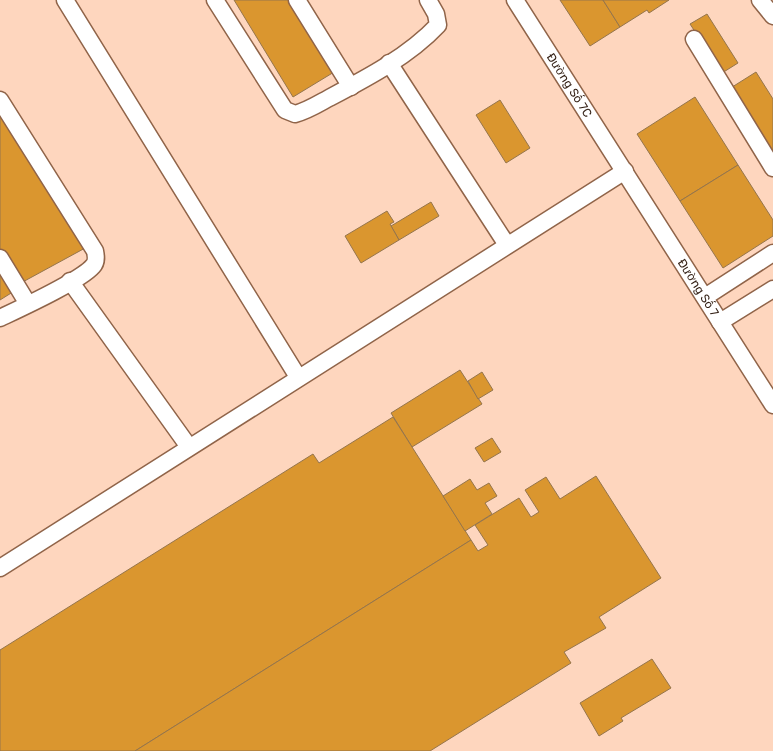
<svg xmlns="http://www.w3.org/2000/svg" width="773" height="751" viewBox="0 0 773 751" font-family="Rubik,sans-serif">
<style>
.building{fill:#da962f;stroke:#95754c}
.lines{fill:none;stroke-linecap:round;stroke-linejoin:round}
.minor-casing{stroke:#906449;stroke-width:19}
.minor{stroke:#fff;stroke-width:16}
.labels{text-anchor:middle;stroke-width:4;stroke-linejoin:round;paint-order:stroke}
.street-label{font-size:12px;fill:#321f14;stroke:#fed6be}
</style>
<rect width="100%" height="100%" fill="#fed6be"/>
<!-- building -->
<g class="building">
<path d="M234 0H304L344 66 293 97Z"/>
<path d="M560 0H603L620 27 590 46Z"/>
<path d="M603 0H669L649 13 647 10 620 27Z"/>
<path d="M707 14 738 63 722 73 690 24Z"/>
<path d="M756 72 773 99V159L729 89Z"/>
<path d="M0 96 87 247 19 284 0 251Z"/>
<path d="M695 97 738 165 680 201 637 134Z"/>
<path d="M500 100 530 148 506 163 476 115Z"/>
<path d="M738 165 773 220V236L723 268 680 201Z"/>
<path d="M431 202 439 216 399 240 391 226Z"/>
<path d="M387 211 394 222 390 224 399 240 361 263 345 236Z"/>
<path d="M0 264 16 290 0 300Z"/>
<path d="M460 370 482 404 412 447 391 413Z"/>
<path d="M482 372 493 390 478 399 468 381Z"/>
<path d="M393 417 471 540 135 751H0V650L313 454 319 463Z"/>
<path d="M492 438 501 452 484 462 475 448Z"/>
<path d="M596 476 661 578 599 617 606 628 564 652 571 663 430 751H135L471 540 478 551 488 545 475 525 519 498 531 517 539 512 525 490 546 477 560 499Z"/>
<path d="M470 479 477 490 489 483 497 496 485 503 492 514 465 531 443 496Z"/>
<path d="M652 659 671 688 621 718 623 721 599 736 580 703Z"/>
</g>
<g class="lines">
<!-- minor casing -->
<g class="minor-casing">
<g id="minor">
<path d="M65 0 298 377"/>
<path d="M215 0 285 110 295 114C307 111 318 104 329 98 367 78 409 56 438 25L436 14 428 0"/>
<path d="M297 0 351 87"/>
<path id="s1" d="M515 0 773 405"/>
<path d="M760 0 773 16"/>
<path d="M694 39 773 168"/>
<path d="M389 63 507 245"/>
<path d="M0 100 95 251C96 256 97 262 93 266 80 281 21 308 0 318"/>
<path d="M0 258 28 304"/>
<path d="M70 281 189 447"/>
<path d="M705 297 773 253"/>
<path d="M720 322 773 289"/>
<path d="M0 568 625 171"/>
</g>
</g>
<!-- minor -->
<use href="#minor" class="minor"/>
</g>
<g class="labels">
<!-- street labels -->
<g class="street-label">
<text dy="4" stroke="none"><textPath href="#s1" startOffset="101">Đường Số 7C</textPath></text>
<text dy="4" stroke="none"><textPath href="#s1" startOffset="341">Đường Số 7</textPath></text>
</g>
</g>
</svg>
